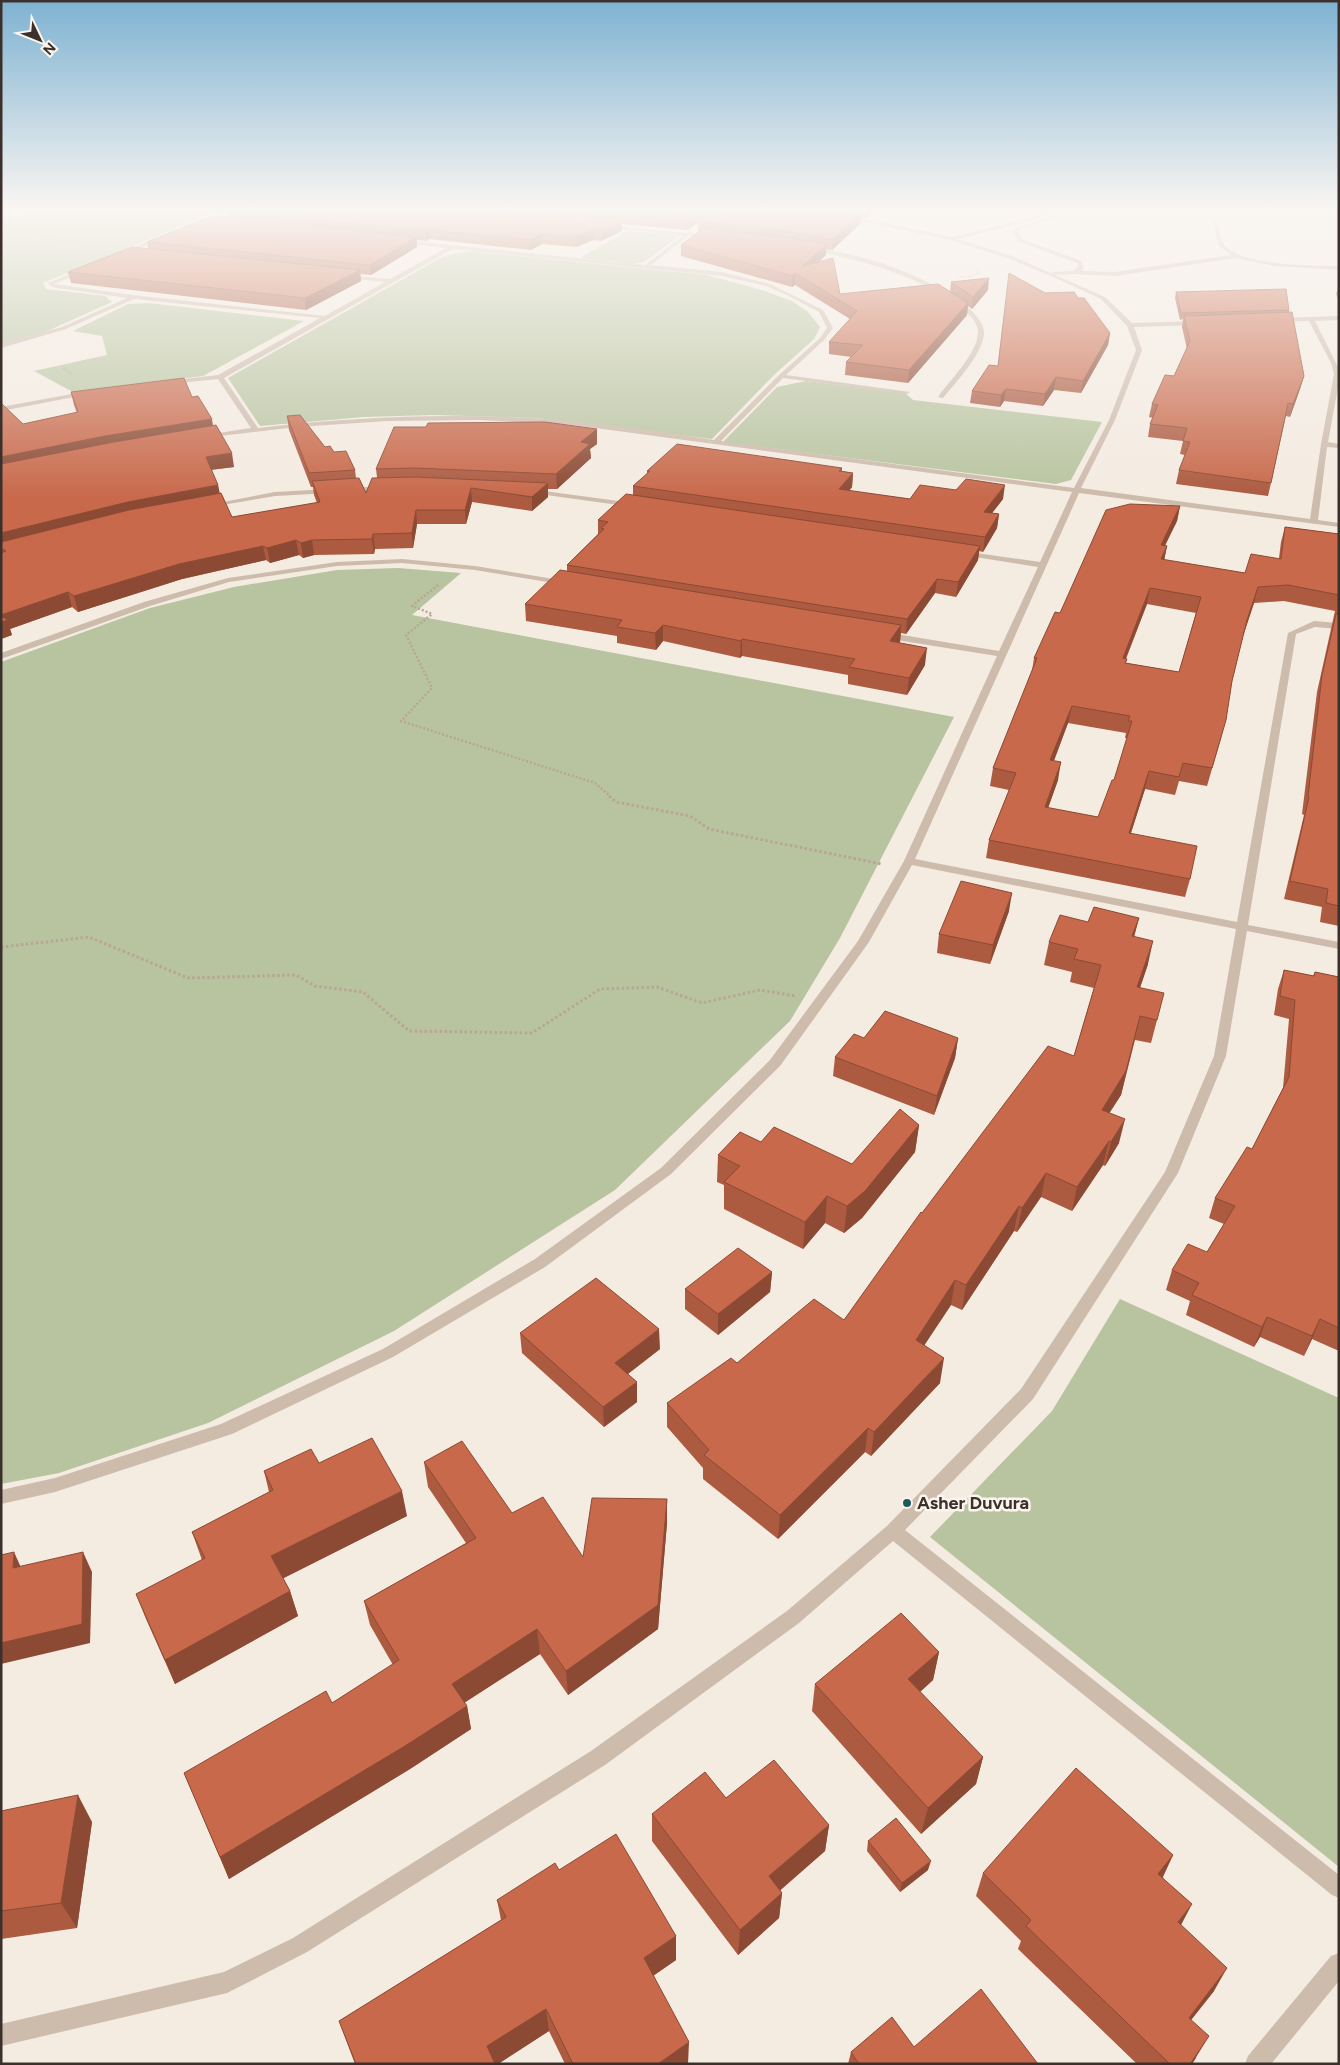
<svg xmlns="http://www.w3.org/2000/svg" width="1340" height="2065" viewBox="0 0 1340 2065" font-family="Figtree,sans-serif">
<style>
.green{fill:#b8c4a0}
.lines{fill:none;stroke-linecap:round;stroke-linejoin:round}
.path-far3{stroke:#b9a596;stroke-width:1;stroke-dasharray:1 1;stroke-linecap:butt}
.path-far2{stroke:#b9a596;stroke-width:2;stroke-dasharray:1 1;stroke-linecap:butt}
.path-far1{stroke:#b9a596;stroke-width:2.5;stroke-dasharray:2 2;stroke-linecap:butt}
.path{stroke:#b9a596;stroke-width:3;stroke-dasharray:2.5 2.5;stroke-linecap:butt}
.service{fill:#cdbbac;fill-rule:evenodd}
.minor{fill:#cdbbac;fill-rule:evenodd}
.wall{fill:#ac5a40;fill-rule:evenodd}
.shaded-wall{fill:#8c4a34}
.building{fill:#c8694b;stroke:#8c4a34;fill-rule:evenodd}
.poi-dot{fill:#1f5a5e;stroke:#fbf5ee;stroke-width:2}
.labels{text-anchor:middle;stroke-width:5;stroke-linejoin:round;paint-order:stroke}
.near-poi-label{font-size:18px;font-weight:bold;fill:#3b302b;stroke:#fbf5ee;text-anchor:start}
</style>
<rect width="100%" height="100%" fill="#f4ebe1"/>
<!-- green -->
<g class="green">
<path d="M58 209H222L43 283 46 289 105 296 112 302 41 334 1 344V220Z"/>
<path d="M627 231 674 235 677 238 644 262 633 264 580 258Z"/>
<path d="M468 251 707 275 762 290 792 301 808 312 820 327 814 339 773 376 712 439 536 418 434 415 364 417 260 426 228 378 444 256Z"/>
<path d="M149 303 304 321 203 376 73 392 34 371 107 355 102 336 73 331 128 304Z"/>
<path d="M806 381 905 393 913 400 1102 422 1071 480 1056 484 723 442 777 387Z"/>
<path d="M398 568 461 573 412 615 954 717 840 938 790 1021 615 1190 394 1331 208 1423 59 1473 1 1484V662L150 608 234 587 337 570Z"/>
<path d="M1120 1299 1339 1398V1867L930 1537 1052 1411Z"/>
</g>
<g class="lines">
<!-- path-far3 -->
<g class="path-far3">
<path d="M36 233 51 240 74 241 104 248"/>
<path d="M958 277 972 276 980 272 976 269"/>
</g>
<!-- path-far2 -->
<path class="path-far2" d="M63 368 72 374"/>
<!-- path-far1 -->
<path class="path-far1" d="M438 585 412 606 432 614 406 635 432 688 401 721 595 783 611 797"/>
<!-- path -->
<g class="path">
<path d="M609 796 616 802 690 816 709 829 882 864"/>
<path d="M1 947 89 937 188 978 296 975 315 986 363 992 409 1031 532 1033 600 989 657 987 702 1003 760 990 796 996"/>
</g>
<!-- service -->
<path class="service" d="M1078 209H1084L1020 229 1019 234 1024 240 1081 261 1084 268 1081 271 1115 272 1231 255 1219 246 1210 214 1206 209H1210C1219 219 1217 233 1224 244 1237 266 1315 266 1339 266V270L1275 266 1236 258 1115 276 1075 274 1051 275 1053 272 1074 271 1078 267 1077 263 1020 242 1013 234 1016 228Z"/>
<!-- minor -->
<g class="minor">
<path d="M47 209H54L1 220V217Z"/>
<path d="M231 209H236L202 224 198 223Z"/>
<path d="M1039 209 1054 211 1030 221 957 239 1012 256 1105 297 1132 323 1199 321 1202 323 1199 325 1134 327 1142 350 1115 420 1081 488 1310 519 1321 444 1334 374 1331 363 1309 321 1276 322 1273 320 1276 318 1339 316V320L1315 321 1339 369V382L1328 442 1339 444V448L1327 447 1318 520 1339 523V527L1079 493 915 859 1237 922 1288 633 1314 621 1339 623V629L1315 627 1296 634 1248 925 1339 942V949L1247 931 1226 1056 1178 1173 1033 1399 905 1530 1339 1875V1898L1332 1895 893 1541 799 1623 605 1765 307 1952 227 1993 1 2046V2024L224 1972 293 1938 591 1751 787 1611 887 1526 1021 1389 1165 1172 1214 1056 1236 929 912 865 869 942 780 1066 671 1174 545 1267 393 1357 232 1434 55 1492 1 1504V1490L55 1478 221 1424 383 1349 535 1259 661 1168 770 1060 858 941 904 861 997 656 884 638 880 635 884 632 999 651 1038 567 962 555 958 553 962 551 1040 562 1072 492 573 425 480 420 388 421 297 427 203 438V436L205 435 251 428 218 379 170 384 167 382 168 381 218 375 320 318 134 299 66 329 1 348V344L62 327 127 298 52 287 48 283 84 268 86 271 54 284 133 295 325 316 385 282 344 278 342 275 390 279 446 248 400 243 402 240 645 265 683 236 607 227 605 225 686 233 689 232 714 237 711 239 688 236 651 265 722 272 770 284 823 310 833 328 824 340 786 375 910 392 907 394 783 378 721 441 1074 488 1109 420 1136 350 1127 326 1101 299 1060 280 1008 258 950 240 843 217 845 216 873 220 951 237 1026 219 1046 211ZM453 249 722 276 766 286 789 296 819 312 827 328 820 338 779 375 714 440C667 433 619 425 572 421 467 412 362 416 258 428L224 378Z"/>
<path d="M163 235 165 238 125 254 120 253Z"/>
<path d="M810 246C835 251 860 256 884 264 908 272 986 304 984 334 982 355 956 382 943 398L938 397C949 381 978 353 978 332 978 320 964 310 955 303 910 272 860 261 808 249Z"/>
<path d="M88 391 90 392V394L1 411V407Z"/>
<path d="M384 486H387V490L275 496 211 507 207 505 275 492Z"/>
<path d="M529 489 633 503 637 505 633 507 532 493 528 491Z"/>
<path d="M402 559 475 566 566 581 570 583 566 585 475 570 402 563 337 566 229 582 150 606 1 659V653L144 602 228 578 337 562Z"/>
<path d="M1339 1953V1981L1271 2064H1245L1248 2056 1331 1956Z"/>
</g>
</g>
<!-- wall -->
<g class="wall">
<path d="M234 209H876L866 218 861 217V223L832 250 826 249V255L819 261 840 294 950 292 951 282 988 290 972 309 968 306 967 315 908 383 845 375 846 362 851 357 829 354V342L850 319 795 285 792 287 681 256V245L699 231H698V223L687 230 622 224V231L601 241 593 240 577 247 542 244 531 250 429 239 427 241 417 240V247L371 275 360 274 361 281 306 310 71 283 68 272 148 248 147 242 228 218 227 212Z"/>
<path d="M1339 285V302L1336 294Z"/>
<path d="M1176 292 1289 310V312L1304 376 1300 389 1290 417 1286 416 1268 496 1176 484 1179 470 1185 455 1180 454 1183 441 1148 437 1150 424 1153 418 1149 417 1152 404 1174 376 1187 349 1182 327 1183 319 1180 320 1175 298Z"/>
<path d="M1045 293 1078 298 1110 333 1108 345 1081 393 1054 390 1043 406 1004 401 1000 407 970 403 972 391 998 366Z"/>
<path d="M71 392 192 397 213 426 234 467 211 470 218 485 219 493 232 517 317 503 314 495 313 487H311L289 430 287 416 325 447 334 452 355 470 356 478 366 493 377 477 376 469 597 429V444L590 449 591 458 557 489H548V497L532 511 472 502 466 524H417L413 548 375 549 374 554 314 555 303 558 299 555 270 563 266 560 182 579 78 612 72 607 10 629 12 635 1 639V403L23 424 77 413 74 405Z"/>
<path d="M842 468V471L853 473 852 487 849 491 910 499H1003L992 513 999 514 997 528 983 552 979 551 978 560 956 597 935 593 906 634 901 633 900 642 899 643 925 665 907 695 848 684V675L742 656 740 658 663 641 656 650 617 643V636L526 621 525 604 567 571V565L598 534V520L633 495V486L647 474V471Z"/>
<path d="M1180 506 1177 521 1165 545 1167 546 1164 560 1245 573 1279 558 1281 542 1285 527 1339 534V926L1320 922 1322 907 1284 899 1304 815 1302 814 1317 692 1335 611 1284 601 1254 603 1243 636 1232 681 1221 738 1207 786 1179 781 1175 795 1145 789 1131 833 1190 879 1185 897 986 858 989 840 1009 790 990 786 993 768 1032 671 1034 658 1060 613ZM1147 604 1196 613 1179 672 1126 663 1127 659H1126ZM1068 723 1126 733 1125 738H1127L1114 780 1098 817 1048 808 1058 780 1054 761Z"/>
<path d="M1009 911 990 964 937 953 939 934Z"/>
<path d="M1139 918 1134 936 1148 964 1140 988 1157 1020 1151 1043 1135 1040 1121 1095 1109 1113 1119 1143 1105 1166 1103 1165 1072 1211 1041 1197 1017 1232 1014 1231 962 1310 951 1305 924 1345 940 1383 871 1456 865 1452 778 1539 703 1479V1468L667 1427V1403L737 1363 844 1320 922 1213 1074 1056 1094 988 1070 982 1072 972 1044 965 1049 942 1088 922Z"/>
<path d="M1284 970 1313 976 1315 972 1339 977V1351L1312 1339 1304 1356 1260 1337 1254 1347 1186 1315 1190 1301 1166 1290 1172 1270 1207 1252 1224 1224 1209 1218 1215 1198 1252 1149 1283 1088 1289 1019 1274 1015 1278 989Z"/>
<path d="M864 1038H958L955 1058 934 1115 833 1076 835 1057Z"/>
<path d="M919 1125 915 1152 862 1218 844 1233 825 1223 803 1249 724 1209V1185L717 1182 718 1155 761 1142 852 1164Z"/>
<path d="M772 1272 770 1292 718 1335 685 1309V1289Z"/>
<path d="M520 1333 660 1349 628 1374 637 1402 604 1427 522 1353Z"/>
<path d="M424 1462 512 1513 583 1557 667 1499V1523L658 1629 568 1695 540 1654 464 1703 467 1706 471 1729 410 1769 229 1879 184 1773 332 1703 393 1665 370 1625 364 1601 466 1543 428 1487Z"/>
<path d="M319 1463 407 1516 283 1578 290 1591 298 1616 175 1684 146 1619 136 1594 202 1560 192 1532 269 1492 264 1471Z"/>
<path d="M939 1652 933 1680 920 1692 983 1757 976 1784 921 1834 812 1711 815 1684Z"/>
<path d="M1 1811 92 1822 77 1928 1 1939Z"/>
<path d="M652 1814 829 1825 825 1851 780 1890 782 1893 779 1918 738 1955 652 1841Z"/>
<path d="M868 1841 928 1870 900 1892 867 1851Z"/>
<path d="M1173 1855 1163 1877 1181 1925 1214 1991 1191 2020 1196 2058 1192 2064H1137L1018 1949 1021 1941 976 1896 983 1873Z"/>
<path d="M559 1870 676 1936V1960L653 1976 688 2064H565L549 2031 498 2064H355L339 2021 501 1920 497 1900Z"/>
<path d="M914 2047 1038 2064H848L851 2052Z"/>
</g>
<!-- shaded-wall -->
<g class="shaded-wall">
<path d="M706 209H721L698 221V223L687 230V220Z"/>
<path d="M867 209H876L866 218Z"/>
<path d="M861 213V223L832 250 833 240Z"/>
<path d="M622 221V231L601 241V231Z"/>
<path d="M428 230 429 239 427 241 426 231Z"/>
<path d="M593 230V240L577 247 576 237Z"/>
<path d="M541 234 542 244 531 250V240Z"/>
<path d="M416 237 417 247 371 275 370 265Z"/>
<path d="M827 244 826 255 803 277V266Z"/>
<path d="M360 270 361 281 306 310 305 298Z"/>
<path d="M795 273V285L792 287V276Z"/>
<path d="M989 278 988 290 972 309 973 297Z"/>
<path d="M968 303 967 315 908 383 909 370Z"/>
<path d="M1110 333 1108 345 1081 393 1083 381Z"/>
<path d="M1304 376 1300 389 1290 417 1293 404Z"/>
<path d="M1056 377 1054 390 1043 406 1045 394Z"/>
<path d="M1006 389 1004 401 1000 407 1001 395Z"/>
<path d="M212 419 214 432 1 471V457L105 436Z"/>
<path d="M597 429V444L590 449 591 458 557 489 556 474 581 442Z"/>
<path d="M232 453 234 467 208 470 206 457Z"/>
<path d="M853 473 852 487 838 503 839 489Z"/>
<path d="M548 483V497L532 511V497Z"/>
<path d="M218 485 221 499 1 548V533L128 502Z"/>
<path d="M1005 485 1003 499 982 526 984 512Z"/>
<path d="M471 488 472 502 466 524 465 510Z"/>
<path d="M1180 506 1177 521 1158 560 1161 545Z"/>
<path d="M416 510 417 524 413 548 412 533Z"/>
<path d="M999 514 997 528 983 552 985 537Z"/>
<path d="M373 534 375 549 374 554 372 539Z"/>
<path d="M296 540 299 555 270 563 267 548Z"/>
<path d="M312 540 314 555 303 558 301 543Z"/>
<path d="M263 546 266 560 182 579 78 612 74 596 179 564Z"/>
<path d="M980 546 978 560 956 597 958 582Z"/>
<path d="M1167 546 1164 561 1161 559Z"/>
<path d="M937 579 935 593 906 634 907 619Z"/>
<path d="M1258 587 1254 603 1243 636 1247 620Z"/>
<path d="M1150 588 1147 604 1119 675 1123 658Z"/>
<path d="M68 592 72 607 10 629 12 635 1 639V615Z"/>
<path d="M663 625V641L656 650 655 633Z"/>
<path d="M901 625 900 642 888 658 890 641Z"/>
<path d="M742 639V656L740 658 741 641Z"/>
<path d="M927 648 925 665 907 695 909 678Z"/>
<path d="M1072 706 1068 723 1047 778 1050 760Z"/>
<path d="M1061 762 1058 780 1042 825 1045 807Z"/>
<path d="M1149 771 1145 789 1125 851 1129 833Z"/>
<path d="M1012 893 1009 911 990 964 993 945Z"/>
<path d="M1139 918 1133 941 1132 936Z"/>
<path d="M1153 941 1148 964 1132 1011 1137 987Z"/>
<path d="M1140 1016 1121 1095 1096 1134 1102 1110Z"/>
<path d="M958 1038 955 1058 934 1115 937 1096Z"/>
<path d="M1125 1119 1119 1143 1105 1166 1111 1142Z"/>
<path d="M919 1125 915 1152 862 1218 844 1233 847 1206Z"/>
<path d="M1109 1141 1103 1165 1072 1211 1077 1187Z"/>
<path d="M1046 1173 1041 1197 1017 1232 1022 1208Z"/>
<path d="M827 1196 825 1223 803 1249 805 1222Z"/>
<path d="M1019 1206 1014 1231 962 1310 966 1285Z"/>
<path d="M772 1272 770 1292 718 1335V1314Z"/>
<path d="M955 1280 951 1305 912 1364 916 1340Z"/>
<path d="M1267 1317 1260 1337 1254 1347 1262 1327Z"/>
<path d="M1320 1319 1312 1339 1304 1356 1312 1336Z"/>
<path d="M659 1329 660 1349 616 1383 615 1363Z"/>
<path d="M944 1358 940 1383 871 1456 874 1432Z"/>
<path d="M637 1382V1402L604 1427 603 1407Z"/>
<path d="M868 1428 865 1452 778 1539 780 1515Z"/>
<path d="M402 1491 407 1516 278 1581 271 1556Z"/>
<path d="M667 1499V1523L658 1629 568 1695 566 1671Z"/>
<path d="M14 1552 23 1572 13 1568Z"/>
<path d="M83 1552 92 1572 90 1643 1 1664V1643Z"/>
<path d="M290 1591 298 1616 175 1684 165 1660Z"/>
<path d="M537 1629 540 1654 456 1708 452 1684Z"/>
<path d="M939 1652 933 1680 903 1707 908 1679Z"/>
<path d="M467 1706 471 1729 410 1769 229 1879 220 1857Z"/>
<path d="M983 1757 976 1784 921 1834 928 1808Z"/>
<path d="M78 1795 92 1822 77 1928 61 1903Z"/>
<path d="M829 1825 825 1851 767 1902 769 1876Z"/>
<path d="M1173 1855 1162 1878 1158 1874Z"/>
<path d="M931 1861 928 1870 900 1892 902 1883Z"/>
<path d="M782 1893 779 1918 738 1955 740 1930Z"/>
<path d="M1192 1904 1180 1927 1178 1922Z"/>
<path d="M676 1936V1960L644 1982V1958Z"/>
<path d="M1227 1968 1214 1991 1176 2039 1189 2018Z"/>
<path d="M546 2009 549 2031 498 2064H491L487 2046Z"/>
<path d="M1209 2036 1192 2064H1190Z"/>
<path d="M689 2042 688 2064H658Z"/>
</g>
<!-- building -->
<g class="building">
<path d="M234 209H494L622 221 601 231 593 230 576 237 541 234 531 240 428 230 426 231 227 212Z"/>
<path d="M549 209H706L687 220Z"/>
<path d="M719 209H815L861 213 833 240 791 232 698 221Z"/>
<path d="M215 216 416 237 370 265 147 242 204 219Z"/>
<path d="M703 229 786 237 827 244 803 266 833 258 840 294 938 284 968 303 909 370 846 362 863 345 829 342 857 311 795 273 792 276 681 245Z"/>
<path d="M132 247 360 270 305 298 68 272Z"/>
<path d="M1009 273 1045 293 1074 292 1078 298H1084L1110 333 1083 381 1056 377 1045 394 1006 389 1001 395 972 391 989 365 998 366Z"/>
<path d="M989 278 973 297 951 282Z"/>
<path d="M1286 289 1289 310 1181 313 1176 292Z"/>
<path d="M1292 312 1304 376 1293 404 1288 403 1271 483 1179 470 1190 442 1183 441 1187 428 1150 424 1158 405 1152 404 1165 375 1174 376 1190 341 1184 316Z"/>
<path d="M184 378 192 397 198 396 212 419 105 436 1 457V403L23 424 78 412 71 392Z"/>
<path d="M300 415 325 447 330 446 334 452 346 451 355 470 309 473 287 416Z"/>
<path d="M545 422 597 429 581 442 590 444 556 474 415 468 376 469 394 427H426L428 423Z"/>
<path d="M216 425 232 453 206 457 218 485 128 502 1 533V464L114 442Z"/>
<path d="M677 444 842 468 839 471 853 473 839 489 910 499 920 485 956 490 966 479 1005 485 984 512 999 514 985 537 633 486 650 471H647Z"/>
<path d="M415 477 548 483 532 497 471 488 465 510H416L412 533 373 534 372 539 312 540 301 543 296 540 267 548 263 546 179 564 74 596 68 592 1 615V553L6 551 1 548V542L129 510 221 493 232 517 320 502 312 481 359 478 366 493 372 478Z"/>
<path d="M626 494 980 546 958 582 937 579 907 619 567 565 604 529 601 528 608 522 598 520Z"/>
<path d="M1130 504 1180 506 1161 545 1167 546 1161 559 1245 573 1251 554 1281 559 1285 527 1339 534V595L1288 585 1258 587 1247 620 1232 681 1226 720 1212 768 1183 763 1179 777 1149 771 1129 833 1197 846 1190 879 989 840 1016 773 993 768 1037 658H1034L1055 612 1060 613 1106 510ZM1150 588 1201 597 1179 672 1125 663 1127 659 1123 658ZM1072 706 1130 716 1128 721H1132L1114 780H1112L1098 817 1045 807 1061 762 1050 760Z"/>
<path d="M560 570 901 625 890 641 927 648 909 678 849 667 855 659 742 639 741 641 663 625 655 633 617 627 622 620 525 604Z"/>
<path d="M1336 614H1339V906L1326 903 1328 889 1290 881 1309 797 1308 796 1322 675Z"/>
<path d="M1 616 8 620 1 622Z"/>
<path d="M961 881 1012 893 993 945 939 934Z"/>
<path d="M1094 907 1139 918 1132 936 1153 941 1137 987 1164 993 1157 1020 1140 1016 1126 1071 1102 1110 1125 1119 1111 1142 1109 1141 1077 1187 1046 1173 1022 1208 1019 1206 966 1285 955 1280 916 1340 944 1358 874 1432 868 1428 780 1515 704 1455 709 1450 667 1403 731 1358 737 1363 814 1299 844 1320 921 1212 922 1213 1048 1046 1074 1056 1101 965 1074 959 1078 949 1049 942 1060 915 1088 922Z"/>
<path d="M1284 970 1314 976 1315 972 1339 977V1328L1320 1319 1312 1336 1267 1317 1262 1327 1192 1295 1199 1283 1172 1270 1188 1244 1207 1252 1235 1206 1215 1198 1247 1147 1252 1149 1289 1077 1295 1000 1280 996Z"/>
<path d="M885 1011 958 1038 937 1096 835 1057 854 1034 864 1038Z"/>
<path d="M900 1109 919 1125 865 1191 847 1206 827 1196 805 1222 724 1182 740 1166 718 1155 740 1132 761 1142 774 1127 852 1164Z"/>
<path d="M738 1248 772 1272 718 1314 685 1289Z"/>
<path d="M596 1278 659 1329 615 1363 637 1382 603 1407 520 1333Z"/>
<path d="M372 1438 402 1491 271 1556 290 1591 165 1660 136 1594 205 1558 192 1532 273 1490 264 1471 311 1449 319 1463Z"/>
<path d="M462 1441 512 1513 543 1497 583 1557 592 1498 667 1499 658 1605 566 1671 537 1629 452 1684 467 1706 405 1746 220 1857 184 1773 326 1691 332 1703 399 1660 364 1601 476 1538 424 1462Z"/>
<path d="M14 1552 13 1568 83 1552 82 1624 1 1643V1555Z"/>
<path d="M901 1613 939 1652 908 1679 983 1757 928 1808 815 1684Z"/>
<path d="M774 1760 829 1825 769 1876 782 1893 740 1930 652 1814 705 1772 726 1798Z"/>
<path d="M1076 1768 1173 1855 1158 1874 1192 1904 1178 1922 1227 1968 1189 2018 1209 2036 1190 2064H1170L1026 1926 1031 1920 983 1873Z"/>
<path d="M78 1795 61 1903 1 1911V1811Z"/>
<path d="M896 1818 931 1861 902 1883 868 1841Z"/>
<path d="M616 1834 676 1936 644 1958 689 2042 658 2064H573L546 2009 487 2046 495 2064H356L339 2021 506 1917 497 1900 555 1863 559 1870Z"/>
<path d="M981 1989 1038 2064H859L851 2052 892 2017 914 2047Z"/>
</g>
<!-- sky -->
<linearGradient id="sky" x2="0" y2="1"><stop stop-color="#7eb2d2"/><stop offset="0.42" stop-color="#faf6f2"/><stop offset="1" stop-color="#faf6f2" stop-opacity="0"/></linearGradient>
<rect width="1340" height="498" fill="url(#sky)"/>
<!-- markers -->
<circle class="poi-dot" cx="907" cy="1503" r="5"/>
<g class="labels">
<!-- near-poi labels -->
<g class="near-poi-label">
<text x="917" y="1509">Asher Duvura</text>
</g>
</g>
<!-- border -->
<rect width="1340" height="2065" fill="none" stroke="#3b302b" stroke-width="5"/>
<!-- north arrow -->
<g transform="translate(40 40) rotate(133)" stroke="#fbf5ee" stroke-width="4" paint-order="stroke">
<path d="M0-4L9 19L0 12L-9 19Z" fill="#3b302b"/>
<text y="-8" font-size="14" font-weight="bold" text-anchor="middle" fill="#3b302b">N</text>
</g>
</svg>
